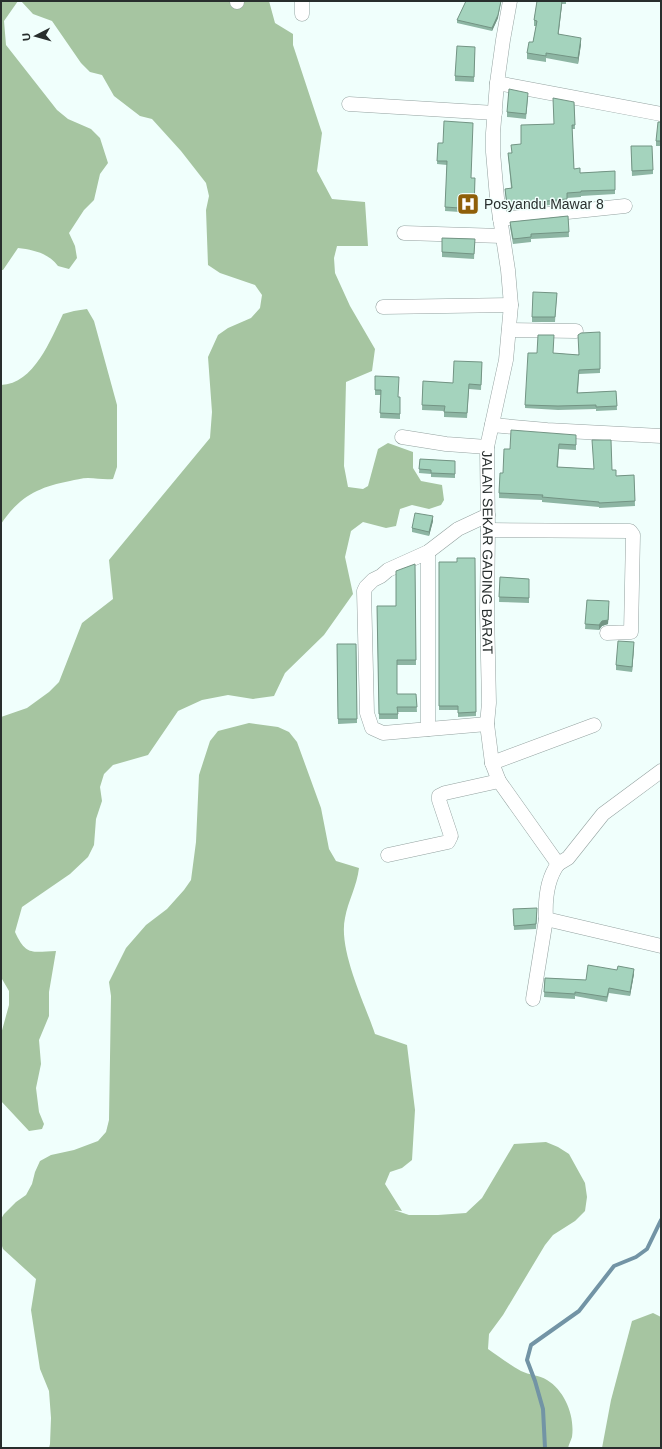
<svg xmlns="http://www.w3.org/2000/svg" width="662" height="1449" viewBox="0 0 662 1449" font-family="Arial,sans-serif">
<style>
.forest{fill:#a6c5a1}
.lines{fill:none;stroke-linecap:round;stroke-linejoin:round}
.stream{stroke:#7294a5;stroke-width:4}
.minor-casing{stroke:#94a2a0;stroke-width:15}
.minor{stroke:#fff;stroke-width:14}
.wall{fill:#8db5a3}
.shaded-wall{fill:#739484}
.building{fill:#a4d3bd;stroke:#739484}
.labels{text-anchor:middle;stroke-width:3;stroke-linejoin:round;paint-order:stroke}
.poi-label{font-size:14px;fill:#282e2d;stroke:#f0fffc;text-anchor:start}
.street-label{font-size:14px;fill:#282e2d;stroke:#f0fffc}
</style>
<rect width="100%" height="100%" fill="#f0fffc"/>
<!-- forest -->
<g class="forest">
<path d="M1 1H18L4 21 6 45 57 110 68 119 91 129 100 138 108 163 100 174 94 200 84 210 69 233 75 246 77 258 69 269 58 266C48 253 34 250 18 248L3 270H1Z"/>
<path d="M21 1H269L275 23 293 34V45L322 133 317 171 332 199 365 202 368 246H337L334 258 335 273 350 306 375 349 372 371 346 382 344 466 348 487 363 489 368 486 378 449 388 443 413 452V468L421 481 442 485 444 500 441 505 429 509 412 505 400 509 396 526 386 528 363 522 351 531 345 557 353 594 324 635 285 673 274 696 253 699 228 695 202 700 178 711 148 755 113 765 104 774 100 787 102 801 96 819 94 845 88 857 70 874 22 907 15 932C26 956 32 952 56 951L49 992V1016L39 1040 41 1064 36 1088 39 1112 44 1124 42 1129 29 1131 1 1101V1034L9 1005V991L2 979H1V717L27 708 49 692 59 682 82 623 113 599 109 560 210 438 212 412 208 357 218 335 228 328 251 318 260 308 262 295 255 285 220 273 208 265 206 210 209 196 206 183 181 151 152 119 140 116 114 96 102 75 90 72 81 63 52 21 33 14Z"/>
<path d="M87 309 94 321 117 405V467L113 479C104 480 97 478 88 478 82 478 75 480 70 481 38 487 19 497 1 524V385C34 384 51 339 63 314L74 311Z"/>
<path d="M249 723 278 727 289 732 297 742 321 808 329 849 336 861 359 868C357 886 348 901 345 918 338 950 365 1004 375 1034L407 1045 415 1110 412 1160 402 1168 390 1172 385 1184 402 1211 394 1210 409 1215H438L466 1213 482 1198 514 1144 546 1142 558 1147 569 1154 585 1183 587 1197 585 1211 575 1221 553 1235 545 1245 503 1315 489 1334 488 1349C498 1356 510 1365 521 1371 529 1375 539 1375 547 1380 565 1391 575 1416 572 1437 571 1440 569 1444 568 1448H49L50 1444 51 1418 49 1391 40 1369 31 1310 36 1279 3 1249 1 1243V1219L4 1214 16 1202 26 1195 32 1184 35 1172 40 1161 51 1155 74 1150 98 1141 106 1132 109 1120 111 996 109 982 126 948 146 925 167 909 184 890 191 880 196 842 199 775 210 741 218 731Z"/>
<path d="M653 1313 661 1317V1448H602L611 1400 632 1321Z"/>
</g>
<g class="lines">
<!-- stream -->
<path class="stream" d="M545 1448 543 1409 535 1381 527 1360 531 1345 579 1311 614 1266 636 1257 647 1249 661 1220"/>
<!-- minor casing -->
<g class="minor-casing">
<g id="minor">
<path d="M302 1V14"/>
<path id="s1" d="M510 1 503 40 497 83 493 133V152L497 198 508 270 511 305 506 360 487 447 488 530 487 611 489 703 487 724 492 763 499 781 558 864 568 858 603 814 661 771"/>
<path d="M237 2V1"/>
<path d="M497 83 661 114"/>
<path d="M349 104 495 113"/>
<path d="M500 219 625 206"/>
<path d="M404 233 502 236"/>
<path d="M383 307 511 305"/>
<path d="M509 330 576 331"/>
<path d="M492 425 547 430 661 436"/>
<path d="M402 437 446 444 487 447"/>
<path d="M488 530 630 531 633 535 631 632 607 633"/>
<path d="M428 552V729"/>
<path d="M487 724 383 733 372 728 367 713 364 591 366 587 373 580 381 576 388 570 428 552 458 529 488 515"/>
<path d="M492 763 594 725"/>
<path d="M388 855 448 842 451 836 439 800V796L445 793 499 781"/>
<path d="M558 864C547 879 545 901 546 919L661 946"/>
<path d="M533 999 546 919"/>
</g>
</g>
<!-- minor -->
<use href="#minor" class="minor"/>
</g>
<!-- wall -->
<g class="wall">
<path d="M537 1H566V4H562L558 34 581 44 578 64 546 58V62L527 59V53L533 42 536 26H534V20Z"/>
<path d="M498 18 492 31 457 23V20Z"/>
<path d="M475 52 474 82 455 81V76Z"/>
<path d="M528 97 526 119 507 117V112Z"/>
<path d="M574 102 575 129H572L574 169 580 173 615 171V194L581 196V197L567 198V203L507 210 505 189 511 188 508 153H511L554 124Z"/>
<path d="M661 122V146H656V141Z"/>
<path d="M438 143 471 178H475L474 213 445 211 447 165 437 164Z"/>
<path d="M631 146 653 170V174L632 176Z"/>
<path d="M568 216 569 237 531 239V242L513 244 510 227V222Z"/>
<path d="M442 238 475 239 474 259 442 257Z"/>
<path d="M557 293 555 322H532V317Z"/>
<path d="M600 332V373L579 374 578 393 616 391 617 410 596 411V409L558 410 525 408V405L537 353H553L578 355Z"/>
<path d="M482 362 481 390 469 389 467 418 444 417V411L422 410 423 381 453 383Z"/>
<path d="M375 376 398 397H400V419L380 418 381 395H375Z"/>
<path d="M576 435V450L559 449 558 467 612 470 616 476 634 475 635 506 599 508V507L542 502V500L499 498V493L503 473 510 449Z"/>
<path d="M420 459 455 461V478L431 477V474L419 473Z"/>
<path d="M433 521 429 536 412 532V528Z"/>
<path d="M475 558 476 716 458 717V710H439V562H457Z"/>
<path d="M415 564 416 665H397V694H416L417 712H398V719H379L377 606H396Z"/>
<path d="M500 577 529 579V603L499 602Z"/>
<path d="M587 600 609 606 608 624 602 626 599 630 585 629Z"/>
<path d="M337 644H356L357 723 338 724Z"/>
<path d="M634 647 632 672 616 670V665Z"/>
<path d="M513 909 537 912 536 929 514 930Z"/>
<path d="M634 974 630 996 609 993 607 1002 575 996V999L544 997 545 978 586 980Z"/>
</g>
<!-- shaded-wall -->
<g class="shaded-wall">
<path d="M501 1 498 18 492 31V28Z"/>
<path d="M562 1V4L558 40V34Z"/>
<path d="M581 38V44L578 64V58Z"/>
<path d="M433 516V521L429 536V532Z"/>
<path d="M609 606 608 624 602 626 599 630V625Z"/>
<path d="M634 642V647L632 672V667Z"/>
<path d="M634 969V974L630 996V992Z"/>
</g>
<!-- building -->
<g class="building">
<path d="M466 1H501L498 15 492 28 457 20Z"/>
<path d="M537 1H562L558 34 581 38 578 58 546 53V56L527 53 529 42H533L537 21 534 20Z"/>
<path d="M457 46 475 47 474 77 455 76Z"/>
<path d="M509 89 528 93 526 114 507 112Z"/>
<path d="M553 98 574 102 575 125H572L574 169 580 168V173L615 171V190L581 191V192L567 193V199L507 205 505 189 512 188 508 153H512L511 145 521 144V125L554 124Z"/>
<path d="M444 121 473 123 471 178H475L474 209 445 207 447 161H437L438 143H443Z"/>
<path d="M658 122H661V141H656Z"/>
<path d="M631 146H652L653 170 632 171Z"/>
<path d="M568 216 569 232 531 234V237L513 239 510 222Z"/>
<path d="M442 238 475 239 474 254 442 252Z"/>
<path d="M533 292 557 293 555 317H532Z"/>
<path d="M600 332V369L579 370 577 393 616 391 617 406 596 407V405L558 406 525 405 528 353H537L538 335H554L553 353 579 355 578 335 581 333Z"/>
<path d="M454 361 482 362 481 385 469 384 467 413 444 412 445 406 422 405 423 381 453 383Z"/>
<path d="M375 376 399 377 398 397H400V414L380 413 381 390H375Z"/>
<path d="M511 430 576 435V445L559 444 557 467 594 469 592 440H611L612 470H616V476L634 475 635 501 599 503V502L542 497 543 495 499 493 500 473H503L504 449H510Z"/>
<path d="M420 459 455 461V474L431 473V470L419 469Z"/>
<path d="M415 513 433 516 429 532 412 528Z"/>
<path d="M457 558H475L476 712 458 713V706H439V562H457Z"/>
<path d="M415 564 416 660H397V694H416L417 707H397L398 714H379L377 606H396V571Z"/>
<path d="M500 577 529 579V598L499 597Z"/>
<path d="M587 600 609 601 608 620 602 621 599 625 585 624Z"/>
<path d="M618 641 634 642 632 667 616 665Z"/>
<path d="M337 644H356L357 719H338Z"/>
<path d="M537 908 536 924 514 926 513 909Z"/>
<path d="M588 965 617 970 618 966 634 969 630 992 609 988 607 997 575 992V994L544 992 545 978 586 980Z"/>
</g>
<!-- icons -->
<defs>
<g id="hospital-square" transform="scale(1.15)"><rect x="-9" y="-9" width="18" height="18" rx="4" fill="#8f5f09" stroke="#f0fffc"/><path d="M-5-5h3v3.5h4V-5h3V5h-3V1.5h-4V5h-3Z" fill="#fff"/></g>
</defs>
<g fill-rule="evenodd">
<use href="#hospital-square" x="468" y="204"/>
</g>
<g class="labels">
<!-- poi labels -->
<g class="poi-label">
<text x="484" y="209">Posyandu Mawar 8</text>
</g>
<!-- street labels -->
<g class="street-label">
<text dy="5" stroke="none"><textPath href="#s1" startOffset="556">JALAN SEKAR GADING BARAT</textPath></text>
</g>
</g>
<!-- border -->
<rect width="662" height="1449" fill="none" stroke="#282e2d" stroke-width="4"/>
<!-- north arrow -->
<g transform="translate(36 36) rotate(264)" stroke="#f0fffc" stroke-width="3" paint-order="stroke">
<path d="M0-3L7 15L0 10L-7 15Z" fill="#282e2d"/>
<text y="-6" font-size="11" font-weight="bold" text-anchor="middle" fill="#282e2d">U</text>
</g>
</svg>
